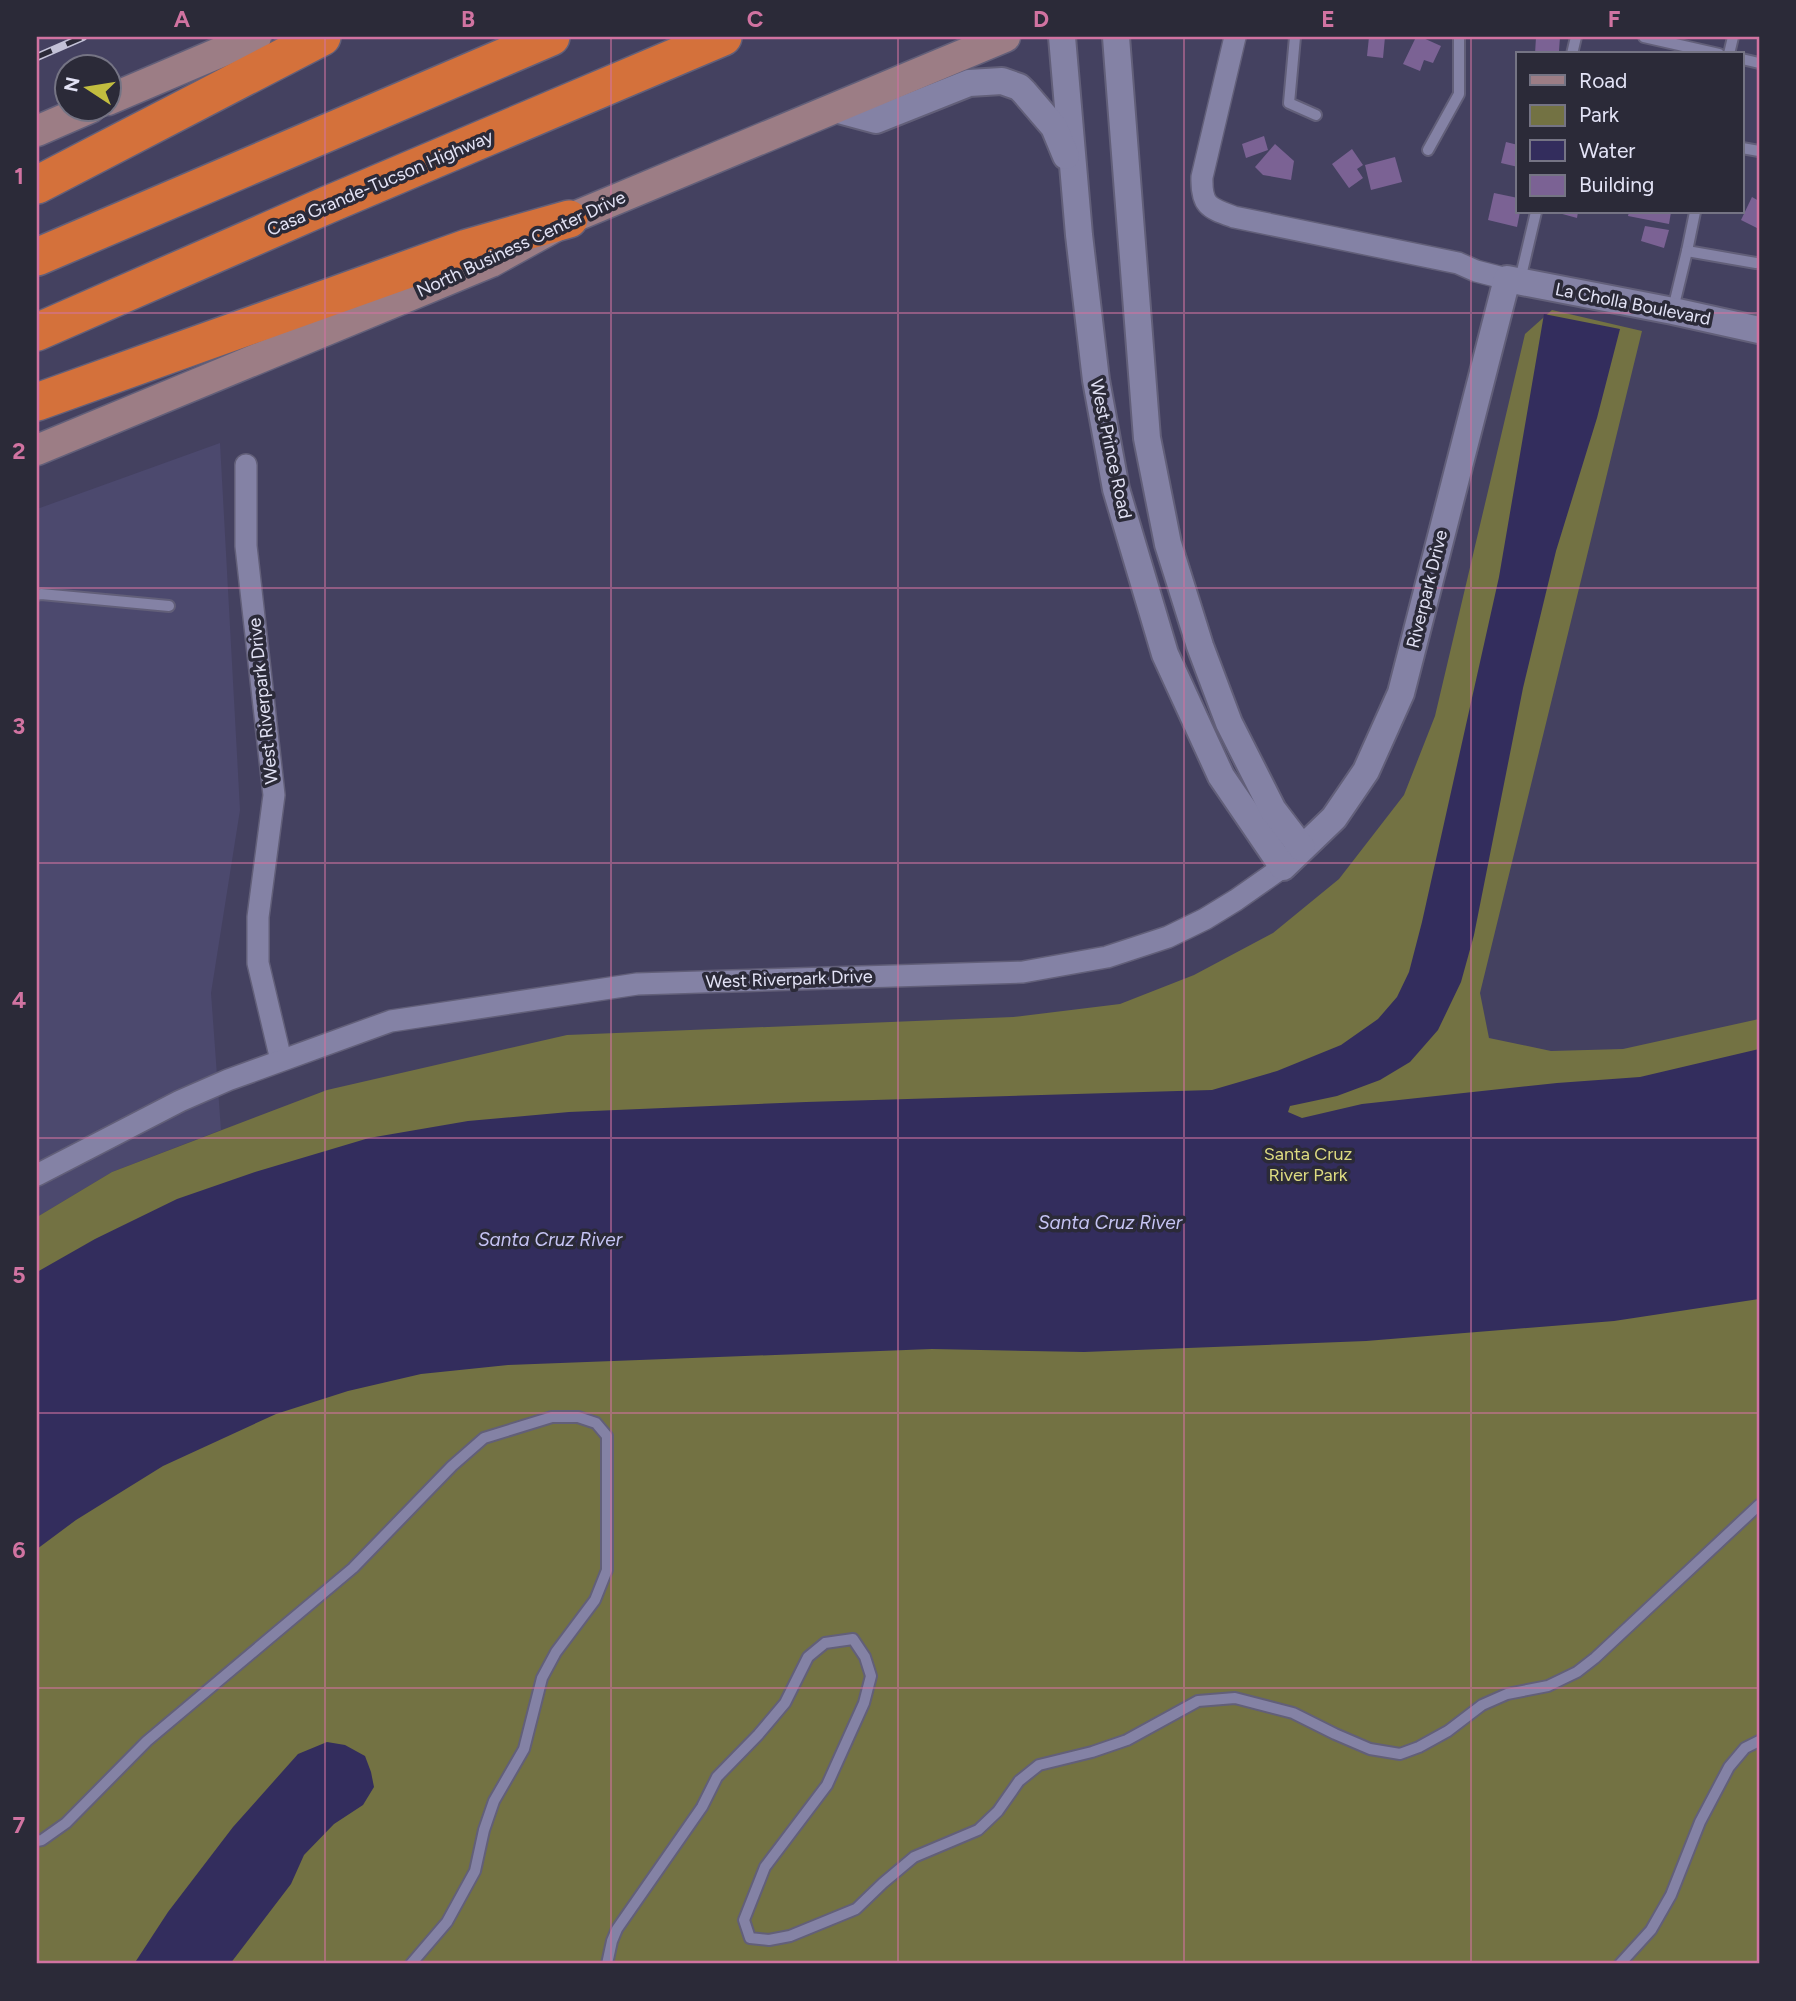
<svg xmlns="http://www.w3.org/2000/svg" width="1796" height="2001" viewBox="0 0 1796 2001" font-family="Figtree,sans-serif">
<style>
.built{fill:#4c496e}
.green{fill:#737243}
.water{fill:#332d5d}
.building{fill:#7b6294}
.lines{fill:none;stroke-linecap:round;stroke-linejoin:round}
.service-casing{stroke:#625f79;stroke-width:14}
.minor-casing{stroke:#625f79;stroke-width:24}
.tertiary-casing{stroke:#625f79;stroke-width:30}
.secondary-casing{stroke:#625f79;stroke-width:33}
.motorway-casing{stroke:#625f79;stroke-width:40}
.service{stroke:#8482a5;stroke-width:10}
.minor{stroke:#8482a5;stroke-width:21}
.tertiary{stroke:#8482a5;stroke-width:26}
.secondary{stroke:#9c7d85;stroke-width:30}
.motorway{stroke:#d4713b;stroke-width:37}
.rail-casing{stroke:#c3c2d7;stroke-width:8}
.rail{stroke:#2b2a38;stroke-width:5;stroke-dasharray:16;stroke-linecap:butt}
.grid{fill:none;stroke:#d173a1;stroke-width:2;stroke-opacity:0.55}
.labels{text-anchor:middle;stroke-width:7;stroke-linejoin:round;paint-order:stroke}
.street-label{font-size:18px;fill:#e3e3f6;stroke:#2b2a38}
.park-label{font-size:18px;fill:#dddb81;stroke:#2b2a38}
.water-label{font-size:19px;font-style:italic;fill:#c6c4f4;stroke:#2b2a38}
.neatline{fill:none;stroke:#d173a1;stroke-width:2.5}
.grid-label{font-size:23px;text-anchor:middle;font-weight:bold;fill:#d173a1}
</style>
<rect width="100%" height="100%" fill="#444160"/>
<!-- built -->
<path class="built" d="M220 443 240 810 211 993 221 1130 112 1172 37 1217V509Z"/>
<!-- green -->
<path class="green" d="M1552 310 1642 331 1480 993 1489 1038 1551 1051 1623 1049 1759 1019V1964H37V1217L112 1172 327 1090 567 1035 1013 1017 1120 1004 1194 975 1273 933 1339 879 1404 795 1435 716 1525 334Z"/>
<!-- water -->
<g class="water">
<path d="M1544 314 1620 329 1597 418 1556 551 1523 688 1474 935 1461 982 1438 1030 1410 1062 1380 1080 1337 1096 1290 1106 1288 1112 1302 1118 1362 1104 1557 1083 1640 1077 1759 1049V1299L1614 1321 1366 1341 1084 1352 932 1349 508 1365 421 1374 348 1391 276 1414 163 1466 76 1520 37 1549V1272L95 1239 177 1199 255 1172 369 1138 468 1121 569 1112 806 1102 1212 1090 1277 1071 1341 1045 1378 1019 1397 997 1409 972 1422 922 1499 577Z"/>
<path d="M327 1742 345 1745 365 1756 371 1772 374 1787 363 1805 334 1824 304 1855 291 1884 230 1964H134L168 1912 233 1827 298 1754Z"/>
</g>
<!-- building -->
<g class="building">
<path d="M1369 37H1385L1383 58 1367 56Z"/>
<path d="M1416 37H1421L1441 46 1433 63 1424 60 1420 71 1403 64Z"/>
<path d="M1536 37H1560L1559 51H1544V54H1535Z"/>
<path d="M1264 136 1268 150 1246 158 1242 144Z"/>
<path d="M1506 142 1518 145V167L1501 163Z"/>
<path d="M1275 144 1294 161 1291 180 1263 175 1255 167Z"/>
<path d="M1352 149 1363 165 1357 169 1363 178 1349 188 1332 164Z"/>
<path d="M1395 157 1402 182 1371 190 1365 165Z"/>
<path d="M1494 193 1518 198V212H1520L1517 227 1488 220Z"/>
<path d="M1752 197 1759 201V229L1741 220Z"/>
<path d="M1555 212H1578L1577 218Z"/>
<path d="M1629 212H1671L1669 224 1628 216Z"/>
<path d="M1645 226 1669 230 1664 248 1641 241Z"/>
</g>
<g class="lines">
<!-- service casing -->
<g class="service-casing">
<g id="service">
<path d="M1295 37 1289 103 1316 115"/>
<path d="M1644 37 1719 54"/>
<path d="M1572 54 1576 37"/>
<path d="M1729 54 1733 37"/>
<path d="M1742 59 1759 63"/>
<path d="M1742 148 1759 151"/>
<path d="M1428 150 1459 94V37"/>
<path d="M1695 212 1687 251 1756 263"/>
<path d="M1520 280 1536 212"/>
<path d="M1673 309 1687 251"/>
<path d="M37 595 41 594 169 606"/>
<path d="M37 1841 42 1840 66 1823 147 1741 353 1568 452 1466 484 1438 552 1417H578L596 1423 607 1436V1570L595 1600 556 1652 542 1678 524 1749 494 1801 484 1830 475 1871 447 1922 411 1964"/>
<path d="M607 1964 612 1941 617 1929 702 1807 717 1777 758 1735 785 1703 808 1657 825 1643 853 1639 865 1657 871 1676 864 1703 827 1785 765 1867 744 1920 750 1938 769 1940 790 1936 856 1909 883 1883 914 1857 978 1830 998 1811 1019 1781 1039 1765 1092 1752 1127 1740 1198 1701 1235 1698 1293 1713 1335 1734 1370 1749 1400 1754 1419 1747 1448 1731 1482 1705 1507 1694 1548 1686 1577 1672 1595 1658 1759 1505"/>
<path d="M1620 1964 1651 1930 1671 1895 1700 1822 1729 1767 1745 1748 1759 1741"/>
</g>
</g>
<!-- minor casing -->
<g class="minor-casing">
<g id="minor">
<path d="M1235 37 1202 177C1201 206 1209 208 1234 217L1458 263 1476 271 1507 279"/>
<path d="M246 465V546L274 795 258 917V963L281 1060"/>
<path d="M37 1175 180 1101 228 1080 391 1021 637 984 1023 972 1107 957 1168 937 1205 919 1236 900 1283 867"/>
</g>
</g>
<!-- tertiary casing -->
<g class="tertiary-casing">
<g id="tertiary">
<path d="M1062 37 1079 235 1096 380 1116 489 1165 654 1221 776 1283 867 1334 818 1366 771 1401 693 1507 279 1673 311 1759 330"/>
<path d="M1116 37 1147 438 1168 544 1200 646 1229 723 1273 810 1302 848"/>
<path d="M835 109 876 120 969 83 1002 81 1019 87 1024 92 1054 127 1066 156"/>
</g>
</g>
<!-- secondary casing -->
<g class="secondary-casing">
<g id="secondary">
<path d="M108 100 256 37"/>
<path d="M37 131 90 108"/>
<path d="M37 450 491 262 569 219 1005 37"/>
</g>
</g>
<!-- motorway casing -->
<g class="motorway-casing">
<g id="motorway">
<path d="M37 185 322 37"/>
<path d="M37 257 551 37"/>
<path d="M37 332 327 205 723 37"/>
<path d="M37 402 467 248 569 219"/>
</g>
</g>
<!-- service -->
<use href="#service" class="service"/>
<!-- minor -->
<use href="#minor" class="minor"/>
<!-- tertiary -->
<use href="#tertiary" class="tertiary"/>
<!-- secondary -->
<use href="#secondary" class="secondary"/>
<!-- motorway -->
<use href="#motorway" class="motorway"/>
<!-- rail casing -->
<g class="rail-casing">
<path id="rail" d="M37 57 83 37"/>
</g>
<!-- rail -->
<use href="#rail" class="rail"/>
</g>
<!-- grid -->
<path class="grid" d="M325 37V1964M611 37V1964M898 37V1964M1184 37V1964M1471 37V1964M37 313H1759M37 588H1759M37 863H1759M37 1138H1759M37 1413H1759M37 1688H1759"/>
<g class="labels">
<!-- street labels -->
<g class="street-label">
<text transform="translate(380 183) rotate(-23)" y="6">Casa Grande-Tucson Highway</text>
<text transform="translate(521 244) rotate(-25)" y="6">North Business Center Drive</text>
<text transform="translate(1633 304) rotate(11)" y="6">La Cholla Boulevard</text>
<text transform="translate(1111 449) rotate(78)" y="6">West Prince Road</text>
<text transform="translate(1427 589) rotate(-76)" y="6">Riverpark Drive</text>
<text transform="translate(263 701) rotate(-96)" y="6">West Riverpark Drive</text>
<text transform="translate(789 979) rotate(-2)" y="6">West Riverpark Drive</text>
</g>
<!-- park labels -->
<g class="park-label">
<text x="1308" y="1160">Santa Cruz<tspan x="1308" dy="21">River Park</tspan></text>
</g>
<!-- water labels -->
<g class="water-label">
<text x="1110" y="1229">Santa Cruz River</text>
<text x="550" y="1246">Santa Cruz River</text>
</g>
</g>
<!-- border -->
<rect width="1796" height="2001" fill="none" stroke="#2b2a38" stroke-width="77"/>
<!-- legend -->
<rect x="1516" y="52" width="228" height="161" fill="#2b2a38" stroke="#757484" stroke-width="2"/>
<rect x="1530" y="75" width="35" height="10" fill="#9c7d85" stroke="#757484" stroke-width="2"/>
<text x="1579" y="88" font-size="21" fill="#e3e3f6">Road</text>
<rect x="1530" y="105" width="35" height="21" fill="#737243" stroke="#757484" stroke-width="2"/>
<text x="1579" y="122" font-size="21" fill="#e3e3f6">Park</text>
<rect x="1530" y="140" width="35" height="21" fill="#332d5d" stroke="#757484" stroke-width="2"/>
<text x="1579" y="158" font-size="21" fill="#e3e3f6">Water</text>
<rect x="1530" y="175" width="35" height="21" fill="#7b6294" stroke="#757484" stroke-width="2"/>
<text x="1579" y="192" font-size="21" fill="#e3e3f6">Building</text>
<!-- north arrow -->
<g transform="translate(88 88) rotate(282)"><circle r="33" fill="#2b2a38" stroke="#757484" stroke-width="2"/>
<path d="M0-5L12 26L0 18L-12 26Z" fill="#c2bd3f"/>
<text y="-10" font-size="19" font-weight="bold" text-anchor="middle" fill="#e3e3f6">N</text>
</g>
<rect x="38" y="38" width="1720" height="1924" class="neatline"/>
<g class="grid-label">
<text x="182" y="27">A</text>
<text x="468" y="27">B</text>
<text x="755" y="27">C</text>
<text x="1041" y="27">D</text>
<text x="1328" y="27">E</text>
<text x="1614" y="27">F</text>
<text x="19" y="184">1</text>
<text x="19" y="459">2</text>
<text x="19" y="734">3</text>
<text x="19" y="1008">4</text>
<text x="19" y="1283">5</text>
<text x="19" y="1558">6</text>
<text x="19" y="1833">7</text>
</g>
</svg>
